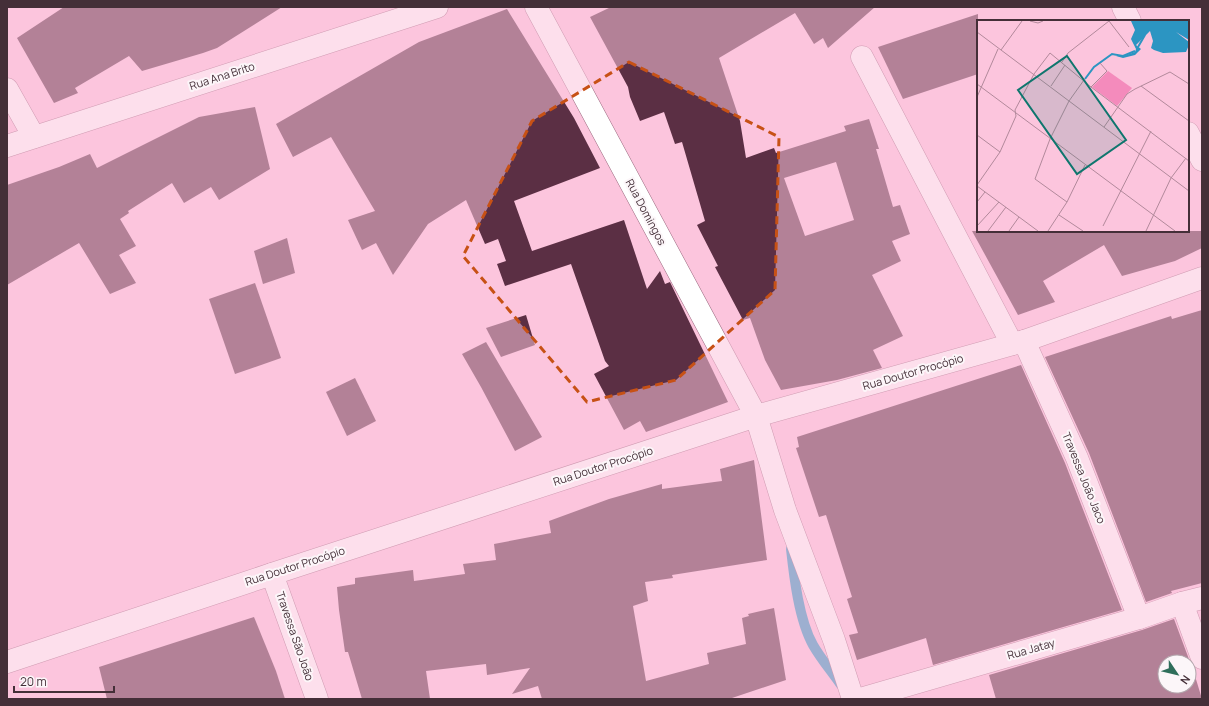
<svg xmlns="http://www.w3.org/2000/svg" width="1209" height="706" viewBox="0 0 1209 706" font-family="Manrope,sans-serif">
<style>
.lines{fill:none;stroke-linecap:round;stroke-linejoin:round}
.stream{stroke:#2c95c2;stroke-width:10}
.building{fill:#5b2f44;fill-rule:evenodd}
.minor-casing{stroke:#9d6b81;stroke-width:23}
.minor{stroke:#fff;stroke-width:22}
.marked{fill:none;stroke:#c75115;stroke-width:3;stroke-dasharray:8 5;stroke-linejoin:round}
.labels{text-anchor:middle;stroke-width:4;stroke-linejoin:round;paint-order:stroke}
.street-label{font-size:11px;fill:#442f38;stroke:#fcf6f9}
.inset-river{fill:none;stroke:#2c95c2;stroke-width:2}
.inset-road{fill:none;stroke:#b2899b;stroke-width:1}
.view{fill:#0f766e;fill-opacity:0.15;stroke:#0f766e;stroke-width:2}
.inset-edge{fill:none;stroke:#442f38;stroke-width:2}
</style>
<rect width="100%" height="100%" fill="#fcc5dd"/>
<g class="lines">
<!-- stream -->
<path class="stream" d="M791 549C794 577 799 620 813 645 821 659 832 672 841 685"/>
</g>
<!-- building -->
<g class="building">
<path d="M64 7H282L217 48 203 53 142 71 129 56 75 88 78 93 54 103 17 38Z"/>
<path d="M611 7H875L828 48 823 38 814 44 795 13 719 58 740 121 746 158 774 148 776 153 846 131 844 126 869 119 879 149H876L893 207 900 205 910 234 892 241 901 261 872 275 903 336 873 350 882 368 837 380 781 390 765 360 750 318 743 320 715 267 718 266 697 225 705 221 682 142 675 144 664 112 640 121 630 97 628 87 590 17ZM836 162 854 220 805 236 784 178Z"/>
<path d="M507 9 574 118 600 168 514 201 532 251 624 220 647 289 660 271 665 284 670 282 728 402 646 432 640 421 624 430 594 374 609 366 605 361 571 264 505 286 497 264 506 261 498 239 485 244 466 200 428 224 393 275 376 243 362 250 348 220 375 211 331 137 293 157 276 124 419 42Z"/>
<path d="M978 14V74L903 99 878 47Z"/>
<path d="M255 107 270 169 219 200 211 187 184 203 172 183 128 211 129 213 120 219 136 246 119 255 136 283 110 294 79 243 7 285V185L59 167 90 154 97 168 199 117Z"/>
<path d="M972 231H1202V248L1175 261 1122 276 1104 245 1043 281 1055 302 1018 315Z"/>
<path d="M287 238 295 273 263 284 254 251Z"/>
<path d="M255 283 281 358 235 374 209 299Z"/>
<path d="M1202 310V583L1171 591 1172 593 1146 602 1089 453 1045 357 1171 316 1172 319Z"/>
<path d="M526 315 535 345 501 357 486 328Z"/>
<path d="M486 342 542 437 515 451 481 387 462 354Z"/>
<path d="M1021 365 1065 463 1122 610 933 665 926 638 857 660 849 635 858 633 847 599 852 597 826 515 819 517 796 448 799 447 797 437Z"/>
<path d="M355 378 376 421 347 436 326 392Z"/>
<path d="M754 460 767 560 672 575 673 578 645 582 648 601 633 606 646 681 709 664 707 653 746 644 742 618 749 616 748 614 774 608 786 680 729 699H542L538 686 512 694 530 668 487 675 486 664 426 671 430 699H362L348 652H345L339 610 337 587 355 584V578L413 570 414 581 465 574 463 564 496 560 494 544 551 533 549 521 609 499 662 484V489L722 481 720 469Z"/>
<path d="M254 617 276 671 285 699H107L99 667Z"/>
<path d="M1174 619 1190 662 1194 668 1196 675 1195 676 1202 699H996L989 675 1142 630ZM1165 662H1189V686H1165Z"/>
</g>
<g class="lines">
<!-- minor casing -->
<g class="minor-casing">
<g id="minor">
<path d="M536 7 756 416 785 510 834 640 853 699"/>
<path d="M1123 7 1130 21"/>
<path d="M862 57 1012 344"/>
<path d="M7 89 34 137"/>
<path d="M1188 133 1202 160"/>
<path d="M7 146 437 7"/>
<path d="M1024 341 1077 458 1139 618"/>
<path d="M272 574 317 699"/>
<path d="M1182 603 1202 658"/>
<path d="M7 662 272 574 756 416 1024 341 1202 278"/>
<path d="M860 699 1139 618 1182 603 1202 598"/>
</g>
</g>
<!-- minor -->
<use href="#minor" class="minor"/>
</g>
<!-- marked area -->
<path d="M0 0H1209V706H0ZM629 62 779 137 775 290 676 380 587 402 463 256 532 121Z" fill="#fcc5dd" fill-opacity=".55" fill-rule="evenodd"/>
<path class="marked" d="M629 62 779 137 775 290 676 380 587 402 463 256 532 121Z"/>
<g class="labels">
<!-- street labels -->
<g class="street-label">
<text transform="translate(222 76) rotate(-18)" y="4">Rua Ana Brito</text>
<text transform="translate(646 212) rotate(62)" y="4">Rua Domingos</text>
<text transform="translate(913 372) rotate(-16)" y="4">Rua Doutor Procópio</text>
<text transform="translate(603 466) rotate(-18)" y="4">Rua Doutor Procópio</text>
<text transform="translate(1084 478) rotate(68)" y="4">Travessa João Jaco</text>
<text transform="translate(295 566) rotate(-18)" y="4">Rua Doutor Procópio</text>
<text transform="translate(295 636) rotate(71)" y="4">Travessa São João</text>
<text transform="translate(1031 649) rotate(-16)" y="4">Rua Jatay</text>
</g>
</g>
<!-- overview -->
<g transform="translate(977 20)">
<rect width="212" height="212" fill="#fcc5dd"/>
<path d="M131 51 155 68 140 86 115 67Z" fill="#f48bbc"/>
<path d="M154 1H212V20L199 12 212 22V25L209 32 186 33 177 30 174 28 176 21 173 11 159 25 164 29 158 35 146 38 139 36H147L158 32 159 29 154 19 158 10Z" fill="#2c95c2"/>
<path class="inset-river" d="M161 27 168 15M108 59 117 47 135 34 146 36 158 31"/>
<path class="inset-road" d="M53 1 61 3 66 1M132 1 152 27M0 12 212 171M24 30 45 1M85 42 91 33 132 1M0 64 198 211M74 66 88 45M164 66 212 101M114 67 130 51 123 43M0 77 21 29M127 107 150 74 158 69 193 52 212 64M0 115 23 132M0 165 23 132 39 96 38 90 57 54 73 33 114 67 212 141M0 166 61 211M0 182 8 172M90 182 58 159 73 119 92 81 107 60M82 195 106 211M0 206 22 182M126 206 174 111M11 211 29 187M32 211 42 197M71 211 90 182 108 145M169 211 194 158 209 138"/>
<path class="view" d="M90 36 149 120 100 154 41 70Z"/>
<rect width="212" height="212" class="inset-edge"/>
</g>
<!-- border -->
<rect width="1209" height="706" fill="none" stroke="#442f38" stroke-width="16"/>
<!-- north arrow -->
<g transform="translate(1177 674) rotate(125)"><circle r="19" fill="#fcf6f9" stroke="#b2a6ac"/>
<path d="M0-3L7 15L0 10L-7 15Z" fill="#2f6e5b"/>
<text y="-6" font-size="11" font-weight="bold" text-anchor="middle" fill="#442f38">N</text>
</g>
<!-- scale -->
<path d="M14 686v6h100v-6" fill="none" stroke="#442f38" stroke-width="2"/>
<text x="20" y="686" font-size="12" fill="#442f38" stroke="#fcf6f9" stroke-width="3" paint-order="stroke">20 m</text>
</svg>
